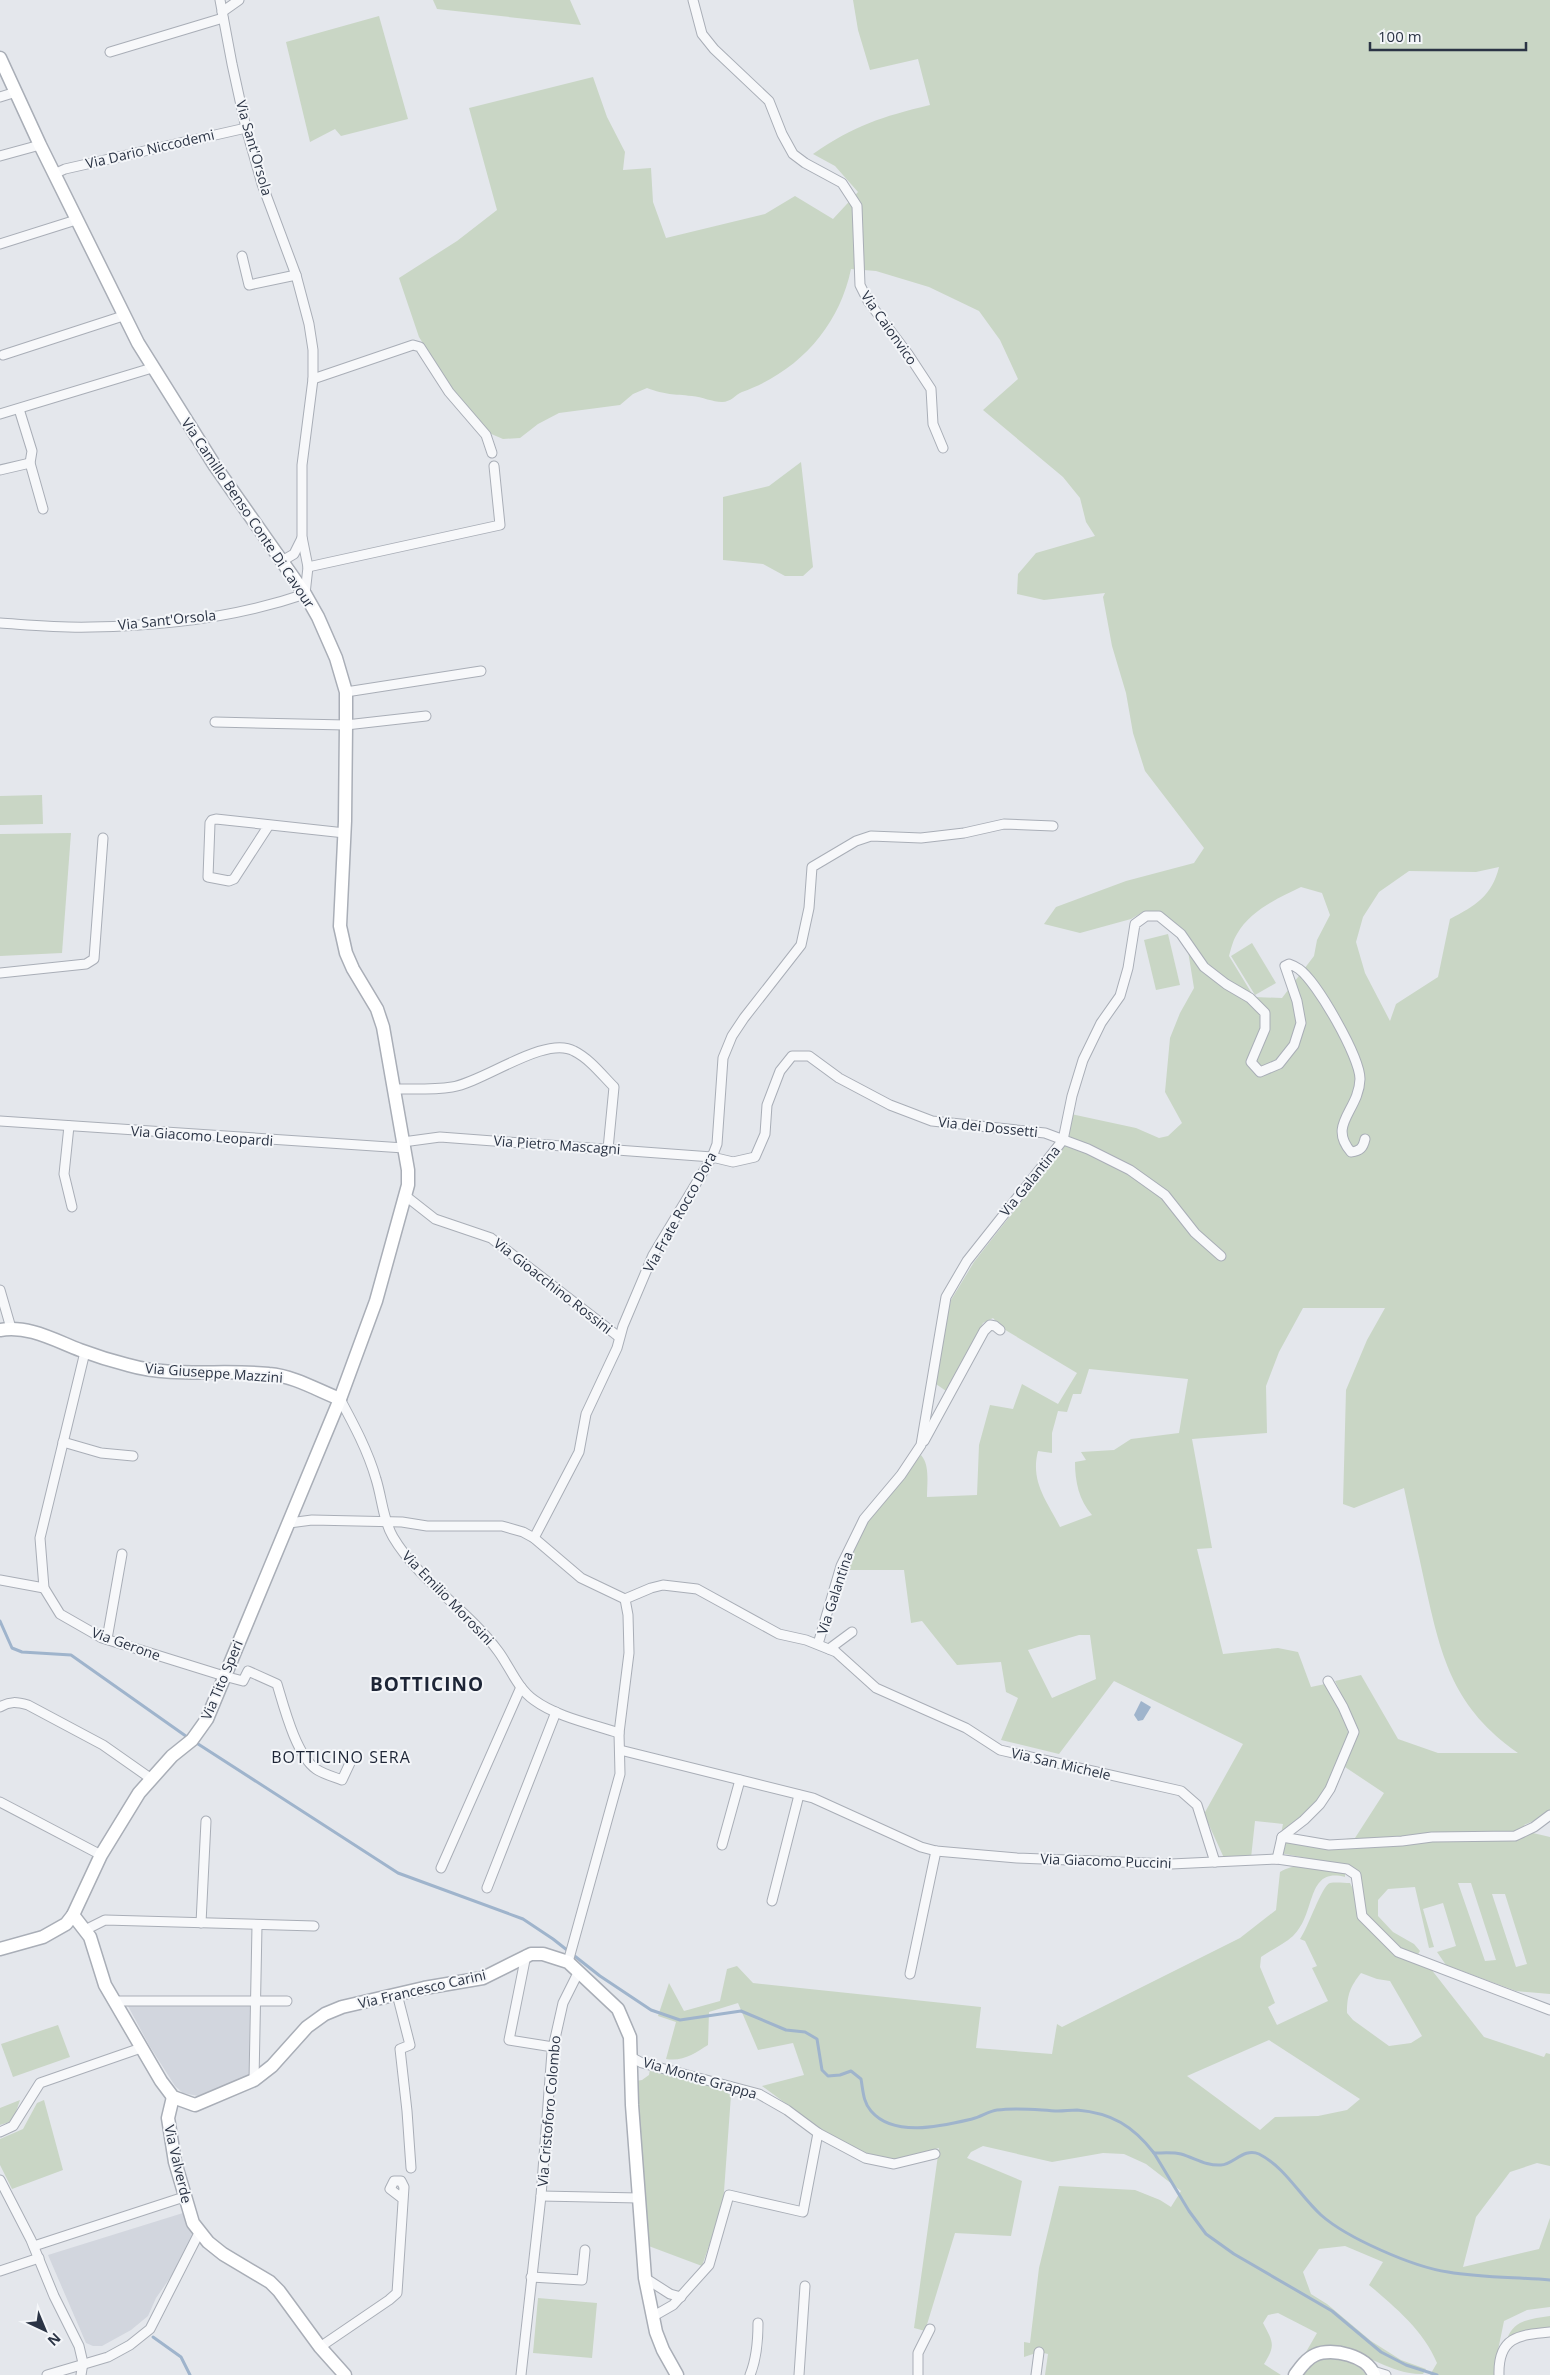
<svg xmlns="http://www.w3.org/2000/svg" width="1550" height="2375" viewBox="0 0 1550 2375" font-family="'Open Sans',sans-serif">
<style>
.built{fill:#d2d6de}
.green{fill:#c9d6c5;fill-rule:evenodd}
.water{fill:#9fb4cc}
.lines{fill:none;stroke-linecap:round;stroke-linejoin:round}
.stream{stroke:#9fb4cc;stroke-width:3}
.street-casing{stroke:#a9aeb7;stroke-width:11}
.secondary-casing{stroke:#a9aeb7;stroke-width:15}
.street{stroke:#f7f8fa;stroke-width:9}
.secondary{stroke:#fff;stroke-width:12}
.labels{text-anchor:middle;stroke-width:4;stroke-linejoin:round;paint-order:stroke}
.street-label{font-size:14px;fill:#2b3445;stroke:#f4f6f9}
.quarter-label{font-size:16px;letter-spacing:1px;fill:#1d2536;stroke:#f4f6f9}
.district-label{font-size:19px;font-weight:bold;letter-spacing:1px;fill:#1d2536;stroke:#f4f6f9}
</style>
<rect width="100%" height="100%" fill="#e4e7ec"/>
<!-- built -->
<g class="built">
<path d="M128 2006H250L249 2076 198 2096 183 2093 175 2086 149 2045Z"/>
<path d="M183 2213 188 2228 195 2234 179 2265 156 2298 148 2316 131 2330 102 2346H93L86 2343 48 2255Z"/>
</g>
<!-- green -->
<g class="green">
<path d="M433 0H570L581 25 437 9Z"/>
<path d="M853 0H1550V1812L1543 1817 1524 1825 1533 1833 1550 1837V1994L1516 1991 1446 1965 1437 1952 1456 1946 1443 1903 1423 1909 1434 1947 1429 1948 1415 1887 1388 1889 1378 1900V1916L1393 1932 1414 1944 1420 1951 1417 1956 1418 1964 1431 1969 1484 2037 1544 2057 1546 2053 1550 2054V2166L1537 2163 1510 2172 1476 2217 1463 2267 1539 2249 1550 2218V2307L1527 2310 1504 2321 1496 2360 1497 2375H1430L1437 2363C1424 2331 1395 2307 1369 2285L1383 2262 1345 2246 1319 2249 1303 2272 1311 2294 1327 2304 1371 2341 1401 2360 1426 2369 1423 2374C1391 2375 1367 2352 1337 2348 1328 2346 1315 2350 1306 2352L1317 2333 1278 2313 1268 2315 1263 2323C1273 2342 1276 2345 1264 2364L1281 2375H1045L1048 2354 1039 2352 1024 2357V2342L1030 2343 1039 2268 1059 2186 1135 2190 1160 2200 1171 2207 1181 2191 1146 2164 1124 2154 1103 2153 1052 2162 983 2146 971 2152 967 2158 1022 2181 1011 2236 955 2233 925 2331 914 2328 939 2148C925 2152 907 2160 893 2159 850 2157 796 2110 762 2086L804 2075 793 2043 758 2050 738 2003 709 2012 708 2045C695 2053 683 2062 666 2059L676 2022 658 2016 669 1983 684 2011 720 2001 727 1969 737 1966 753 1983 981 2007 976 2048 1052 2054 1057 2024 1062 2027 1240 1938 1276 1910 1280 1872C1298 1860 1324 1869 1345 1872V1877C1305 1867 1317 1914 1293 1936 1284 1944 1271 1950 1261 1957L1260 1967 1275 2003 1268 2007 1277 2025 1328 2001 1312 1968 1317 1966 1305 1941 1300 1939C1308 1928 1322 1885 1330 1883 1336 1882 1344 1883 1350 1883L1356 1895 1361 1893V1875L1353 1867 1280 1853 1284 1839 1327 1841 1355 1838 1384 1793 1345 1767 1359 1731 1335 1681 1361 1675 1398 1739 1438 1753H1518C1454 1708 1442 1660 1426 1589 1419 1555 1411 1522 1404 1488L1354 1508 1343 1504 1346 1390 1367 1340 1385 1308H1303L1279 1352 1266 1386 1267 1433 1192 1439 1212 1548 1197 1549 1223 1654 1278 1648 1298 1652 1311 1687 1325 1684C1331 1696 1347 1721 1348 1733 1348 1744 1343 1753 1338 1763 1322 1798 1311 1810 1281 1834L1283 1824 1255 1821 1251 1858H1224L1204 1814 1243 1744 1114 1681 1059 1754 1001 1740 1018 1698 1006 1692 1001 1662 957 1665 922 1621 911 1623 904 1570H844L869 1520 921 1455C930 1465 927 1483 927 1497L977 1495 979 1445 990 1405 1013 1409 1022 1384 1058 1404 1077 1373 1002 1328 993 1318 983 1323 949 1393 933 1382 951 1300 974 1262 1063 1148 1071 1114 1136 1128 1159 1138 1168 1136 1182 1123 1165 1092 1170 1038 1180 1013 1194 988 1188 951 1166 916 1155 911 1143 912 1131 919 1080 933 1044 924 1056 907 1126 881 1194 863 1204 848 1145 771 1133 733 1126 693 1112 646 1103 597 1105 593 1044 600 1017 594 1018 574 1036 553 1095 536 1086 522 1080 498 1063 477 983 410 1018 379 1000 340 979 311 929 287 876 271 851 269C839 327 798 372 742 392 735 395 731 402 722 402 713 402 702 397 692 396 673 394 666 395 647 388L633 394 620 405 559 413 538 424 520 438 503 439 489 433 452 389 419 337 399 278 457 241 497 210 469 108 593 77 607 117 625 152 623 170 651 168 653 202 666 238 765 214 795 196 833 219 858 192 835 166 813 154C855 125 881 117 930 105L918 59 870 70 858 30ZM1499 867C1492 896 1475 906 1450 919L1438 977 1396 1004 1390 1021 1365 973 1356 942 1363 917 1379 892 1409 871 1476 872ZM1301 887 1322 893 1330 915 1317 940 1314 956 1282 998 1254 997 1229 956C1231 949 1233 940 1237 934 1250 911 1278 898 1301 887ZM1089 1369 1188 1379 1179 1433 1131 1439 1114 1450 1081 1452 1086 1460 1075 1462C1075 1482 1079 1500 1092 1515L1060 1527C1047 1501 1030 1482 1038 1451L1052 1453V1433L1058 1411 1067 1412 1073 1394H1081ZM1079 1635H1090L1096 1679 1052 1698 1028 1650ZM1458 1883H1471L1496 1960 1485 1961ZM1492 1894H1505L1527 1964 1516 1967ZM1361 1973 1377 1979 1390 1981 1422 2036 1411 2043 1389 2046 1353 2020 1347 2013C1347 1995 1350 1987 1361 1973ZM1269 2040 1360 2099 1347 2110 1318 2116 1275 2117 1260 2130 1187 2076Z"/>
<path d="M379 16 408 119 341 136 335 129 310 142 286 42Z"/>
<path d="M801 462 813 567 803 576H785L763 564 723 560V497L769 486Z"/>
<path d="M42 795 43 824 0 825V796Z"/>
<path d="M71 833 62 953 0 956V834Z"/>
<path d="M1168 934 1180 985 1156 990 1144 940Z"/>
<path d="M1252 943 1276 983 1255 995 1231 956Z"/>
<path d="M58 2025 70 2057 13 2077 1 2044Z"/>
<path d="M650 2069 724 2089 725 2092 731 2095 723 2205 702 2266 646 2245 641 2135 638 2134 636 2081 642 2080 649 2075Z"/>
<path d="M20 2100 13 2121 0 2125V2108Z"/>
<path d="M44 2100 63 2170 12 2189 0 2165V2139L23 2129 37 2103Z"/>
<path d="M538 2298 597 2303 592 2358 533 2353Z"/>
<path d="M1550 2316V2328L1507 2339C1514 2319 1532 2319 1550 2316Z"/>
<path d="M1333 2358C1346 2361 1359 2363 1366 2375H1301L1318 2360Z"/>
</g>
<!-- water -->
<path class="water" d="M1141 1701 1151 1707 1143 1720 1138 1721 1134 1715Z"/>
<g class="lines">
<!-- stream -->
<g class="stream">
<path d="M0 1621 12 1648 22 1652 71 1655 190 1739"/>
<path d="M195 1742 398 1873 523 1919 553 1939 600 1976 651 2010 680 2020 741 2011 786 2030 805 2032 817 2039 822 2070 828 2076 840 2075 851 2071 861 2079C863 2090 863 2102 871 2111 894 2138 942 2126 972 2119 981 2117 989 2111 997 2110 1018 2107 1037 2110 1058 2111 1064 2111 1071 2110 1077 2110 1112 2113 1133 2126 1154 2153 1163 2153 1173 2152 1181 2154 1195 2158 1206 2166 1221 2165 1233 2165 1244 2147 1259 2154 1285 2167 1300 2196 1321 2215 1347 2238 1413 2267 1448 2272 1482 2278 1516 2277 1550 2280"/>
<path d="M1154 2153 1189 2211 1206 2234 1234 2254 1332 2311 1381 2352 1406 2365 1437 2375"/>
<path d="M153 2337 181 2357 190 2375"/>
</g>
<!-- street casing -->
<g class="street-casing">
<g id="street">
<path d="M693 0 702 34 714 49 769 101 782 134 793 154 805 163 842 183 857 206 860 285 868 301 908 354 931 389 933 424 943 448"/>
<path d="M222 12 239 0"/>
<path d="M110 52 223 18"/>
<path d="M0 97 16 92"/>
<path d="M0 156 40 145"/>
<path d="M54 174 65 169 246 128"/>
<path d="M0 244 76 220"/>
<path d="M242 256 249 285 296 275"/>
<path d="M3 355 123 316"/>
<path d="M313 379 413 345 420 347 449 392 486 435 492 453"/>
<path d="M19 409 32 451 30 463 43 509"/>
<path d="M0 414 152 368"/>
<path d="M0 470 30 463"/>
<path d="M282 561 294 554 302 538"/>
<path d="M308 567 500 525 494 466"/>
<path d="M0 623C30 625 61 628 91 627 162 626 238 617 305 594L308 567 302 537V465L313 379V350L309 324 296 275 262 184 246 128 232 64 220 0"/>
<path d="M346 692 481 671"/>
<path d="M215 722 346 725 426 716"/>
<path d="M269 825 234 879 229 881 208 877 210 823 212 820 216 819 345 833"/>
<path d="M0 973 86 964 94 959 103 838"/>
<path d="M394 1089C413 1089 433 1090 452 1087 484 1082 545 1035 574 1051 590 1059 602 1075 614 1087L608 1149"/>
<path d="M0 1121 404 1148"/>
<path d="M69 1126 64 1174 72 1207"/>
<path d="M403 1142 440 1137 712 1157 733 1162 755 1157 765 1134 767 1105 780 1071 792 1056H809L839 1078 890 1105 932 1121 1045 1133 1088 1149 1130 1170 1165 1195 1195 1233 1221 1256"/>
<path d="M407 1197 435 1219 491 1238 619 1337"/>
<path d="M0 1290 11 1328"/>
<path d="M85 1352 40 1538 44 1588 60 1614 102 1638 224 1676 243 1681 248 1671 277 1684C284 1707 296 1755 316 1769 323 1774 334 1777 342 1780L350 1763"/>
<path d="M340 1399C354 1425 368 1451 376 1479 382 1498 383 1520 393 1537 419 1581 468 1610 498 1651 510 1667 517 1688 534 1700 557 1717 592 1724 619 1733"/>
<path d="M924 1441 984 1331 990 1325 995 1326 1000 1330"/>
<path d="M63 1442 101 1453 133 1456"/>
<path d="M289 1523 312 1520 402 1522 427 1526H502L523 1532 534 1538 581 1578 625 1599"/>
<path d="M534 1538 579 1452 586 1414 617 1348 623 1326 653 1255 712 1157 717 1144 723 1058 732 1036 744 1018 801 945 809 908 812 867 856 841 871 836 921 838 964 833 1004 824 1053 826"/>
<path d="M0 1580 44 1588"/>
<path d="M625 1599 651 1588 663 1585 697 1589 779 1634 806 1640 836 1652 876 1688 966 1728 1000 1750 1181 1791 1197 1805 1215 1862"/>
<path d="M107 1639 122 1554"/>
<path d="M818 1644 841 1566 864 1519 901 1475 921 1445 946 1297 967 1261 1063 1140 1072 1096 1083 1060 1101 1023 1120 996 1128 968 1135 924 1146 916H1159L1181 934 1204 967 1226 984 1250 998 1265 1013V1029L1251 1062 1260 1072 1279 1064 1294 1045 1301 1023 1297 1001 1285 966 1289 964C1292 965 1296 967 1299 969 1317 982 1360 1057 1360 1079 1359 1111 1327 1124 1351 1152 1360 1151 1363 1148 1365 1139"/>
<path d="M829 1649 852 1632"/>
<path d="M0 1707C10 1701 17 1702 28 1705L103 1745 150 1778"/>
<path d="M620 1750 813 1798 921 1847 936 1851 1017 1858 1171 1864 1277 1859 1347 1869 1356 1875 1362 1916 1398 1952 1550 2010"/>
<path d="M0 1802 101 1855"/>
<path d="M1282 1837 1329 1845 1402 1841 1432 1837 1515 1836 1534 1827 1550 1815"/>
<path d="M722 1845 740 1780"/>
<path d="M1277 1859 1282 1837 1304 1820 1320 1804 1330 1789 1354 1732 1343 1707 1328 1681"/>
<path d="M441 1868 521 1687"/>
<path d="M487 1888 556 1712"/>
<path d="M772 1901 799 1795"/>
<path d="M201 1923 206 1821"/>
<path d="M85 1930 105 1920 314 1926"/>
<path d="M526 1955 509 2040 553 2047"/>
<path d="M568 1962 620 1774 619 1733 629 1653 628 1615 625 1599"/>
<path d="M910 1974 936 1851"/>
<path d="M397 1994 410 2045 400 2049 407 2111 411 2168"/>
<path d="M114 2001H287"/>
<path d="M631 2057 642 2063 759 2094 787 2110 818 2133 865 2158 894 2164 935 2154"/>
<path d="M254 2080 257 1926"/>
<path d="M0 2132 13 2126 40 2083 141 2048"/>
<path d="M0 2180 31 2240 54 2296 79 2346 83 2363 81 2375"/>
<path d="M541 2196 639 2198"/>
<path d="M34 2246 184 2197"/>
<path d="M0 2271 39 2258"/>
<path d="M531 2277 582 2280 585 2250"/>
<path d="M645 2278 670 2294 681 2297"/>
<path d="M652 2317 673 2305 709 2265 729 2195 803 2212 818 2133"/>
<path d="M320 2347 389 2300 397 2293 404 2187 401 2181H394L390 2189 403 2199"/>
<path d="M1373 2371 1386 2375"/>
<path d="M47 2375 108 2357 130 2345 150 2329 199 2233"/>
<path d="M521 2375 541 2196 552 2052 563 2003 579 1971"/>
<path d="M750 2375C757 2358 758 2341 758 2323"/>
<path d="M799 2375 805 2286"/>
<path d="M918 2375V2353L930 2329"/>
<path d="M1036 2375 1039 2352"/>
<path d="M1499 2375C1498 2337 1518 2335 1550 2332"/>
</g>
</g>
<!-- secondary casing -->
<g class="secondary-casing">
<g id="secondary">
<path d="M0 58 40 145 138 343 215 466 305 594 318 617 336 658 346 692V725L345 821 340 926 346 953 353 969 377 1009 383 1027 408 1170V1185L376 1301 340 1399 207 1719 192 1740 172 1756 139 1793 101 1855 73 1915 66 1924 43 1937 0 1949"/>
<path d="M0 1330C28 1325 54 1340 80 1350 96 1356 112 1361 128 1365 173 1378 222 1369 269 1374 294 1376 317 1390 340 1399"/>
<path d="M73 1915 90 1937 105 1985 161 2081 173 2097 195 2105 254 2080 272 2066 307 2027 325 2014 342 2007 424 1988 483 1978 531 1954H543L568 1962 618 2009 630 2037 632 2105 645 2278 656 2332 663 2350 677 2375"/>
<path d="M173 2097 168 2118 175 2162 193 2223 208 2242 223 2254 270 2282 279 2291 320 2347 345 2375"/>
<path d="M1295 2375C1300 2368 1306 2359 1315 2355 1332 2347 1368 2356 1374 2375"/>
</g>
</g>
<!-- street -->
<use href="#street" class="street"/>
<!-- secondary -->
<use href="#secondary" class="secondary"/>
</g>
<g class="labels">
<!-- street labels -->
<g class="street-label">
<text transform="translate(254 148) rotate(74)" y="5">Via Sant'Orsola</text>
<text transform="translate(150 149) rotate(-13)" y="5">Via Dario Niccodemi</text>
<text transform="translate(889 328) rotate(55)" y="5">Via Caionvico</text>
<text transform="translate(248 513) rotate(56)" y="5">Via Camillo Benso Conte Di Cavour</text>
<text transform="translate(167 620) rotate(-6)" y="5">Via Sant'Orsola</text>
<text transform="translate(988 1127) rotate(6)" y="5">Via dei Dossetti</text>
<text transform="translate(202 1136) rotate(4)" y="5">Via Giacomo Leopardi</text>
<text transform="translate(557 1145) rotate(4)" y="5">Via Pietro Mascagni</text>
<text transform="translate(1030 1181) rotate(-51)" y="5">Via Galantina</text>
<text transform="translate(680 1212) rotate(-61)" y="5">Via Frate Rocco Dora</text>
<text transform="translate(553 1286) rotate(38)" y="5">Via Gioacchino Rossini</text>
<text transform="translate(214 1373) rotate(4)" y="5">Via Giuseppe Mazzini</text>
<text transform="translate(835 1593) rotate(-72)" y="5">Via Galantina</text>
<text transform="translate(448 1598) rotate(46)" y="5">Via Emilio Morosini</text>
<text transform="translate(126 1644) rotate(20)" y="5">Via Gerone</text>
<text transform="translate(222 1680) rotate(-67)" y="5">Via Tito Speri</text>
<text transform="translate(1061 1764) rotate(13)" y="5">Via San Michele</text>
<text transform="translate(1106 1861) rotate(2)" y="5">Via Giacomo Puccini</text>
<text transform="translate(422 1989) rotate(-13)" y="5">Via Francesco Carini</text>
<text transform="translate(700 2078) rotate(16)" y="5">Via Monte Grappa</text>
<text transform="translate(549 2111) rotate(-85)" y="5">Via Cristoforo Colombo</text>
<text transform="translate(178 2164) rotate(77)" y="5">Via Valverde</text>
</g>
<!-- quarter labels -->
<g class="quarter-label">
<text x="341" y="1763">BOTTICINO SERA</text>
</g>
<!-- district labels -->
<g class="district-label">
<text x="427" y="1691">BOTTICINO</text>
</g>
</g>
<!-- north arrow -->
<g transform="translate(45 2330) rotate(136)" stroke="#f4f6f9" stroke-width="4" paint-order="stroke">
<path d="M0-4L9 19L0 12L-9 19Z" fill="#2b3445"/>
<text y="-8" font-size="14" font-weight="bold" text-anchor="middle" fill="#2b3445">N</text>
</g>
<!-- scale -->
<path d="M1370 42v8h156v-8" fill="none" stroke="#2b3445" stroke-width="2.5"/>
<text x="1378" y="42" font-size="15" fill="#2b3445" stroke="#f4f6f9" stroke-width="4" paint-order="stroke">100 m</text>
</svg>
